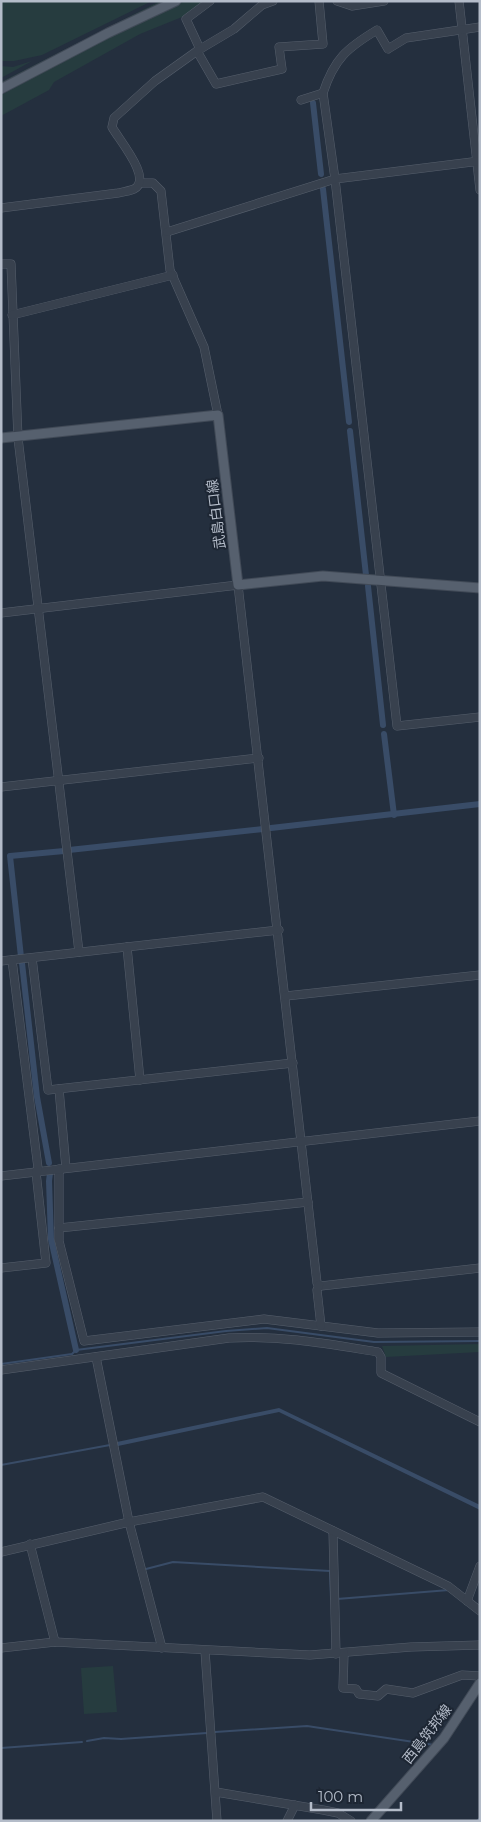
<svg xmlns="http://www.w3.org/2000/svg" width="481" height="1822" viewBox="0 0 481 1822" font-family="Montserrat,'Noto Sans JP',sans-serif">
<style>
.green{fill:#263c3f}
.water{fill:#394c67}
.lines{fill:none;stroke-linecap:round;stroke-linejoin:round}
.stream{stroke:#394c67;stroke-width:2}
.canal{stroke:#394c67;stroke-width:6}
.minor-casing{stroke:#565f6c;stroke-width:9}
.major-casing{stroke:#414a57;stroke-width:11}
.minor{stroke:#38414e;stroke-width:8}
.major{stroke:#56606e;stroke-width:9}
.labels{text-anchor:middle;stroke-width:4;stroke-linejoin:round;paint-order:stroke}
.street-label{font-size:14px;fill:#b4bcc9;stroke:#1d2633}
</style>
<rect width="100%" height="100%" fill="#242f3e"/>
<!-- green -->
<g class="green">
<path d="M1 1H152L42 55 14 61H1Z"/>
<path d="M160 1H165L1 85V82Z"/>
<path d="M185 1H204L182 17 140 34 54 82 49 90 1 116V95L101 40Z"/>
<path d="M32 61 1 78V66L13 67Z"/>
<path d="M480 1344V1352L386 1357 382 1346Z"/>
<path d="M113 1666 117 1712 84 1714 81 1668Z"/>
</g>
<!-- water -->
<path class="water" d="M279 1408 480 1505V1510L279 1412 118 1446 117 1442Z"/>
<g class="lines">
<!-- stream -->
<g class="stream">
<path d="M1 1364 72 1354 76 1350 226 1331 267 1328 374 1342 480 1341"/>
<path d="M1 1465 110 1445"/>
<path d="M146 1569 173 1562 330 1571 331 1599"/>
<path d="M337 1599 449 1590"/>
<path d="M215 1732 307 1726 434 1745"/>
<path d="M87 1741 104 1738 121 1739 207 1733"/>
<path d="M1 1748 82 1742"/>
<path d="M477 1821 480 1818"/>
</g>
<!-- canal -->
<g class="canal">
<path d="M313 103 321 174"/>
<path d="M323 189 349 422"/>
<path d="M350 431 366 575"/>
<path d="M368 586 383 725"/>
<path d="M384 734 394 815"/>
<path d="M271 828 480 804"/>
<path d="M69 850 263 829"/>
<path d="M21 957 10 856 64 851"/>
<path d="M22 963 37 1097 49 1163"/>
<path d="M50 1173 49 1181 51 1239 76 1350"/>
</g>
<!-- minor casing -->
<g class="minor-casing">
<g id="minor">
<path d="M337 1 352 6 384 1"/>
<path d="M459 1 480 190"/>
<path d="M200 49 186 19 210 1"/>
<path d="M197 51 216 84 282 69 279 47 323 44 319 1"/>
<path d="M301 100 323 93C334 59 347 48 377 30L388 49 406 38 480 27"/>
<path d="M480 161 335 179 397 726 480 717"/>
<path d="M140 183H153L161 191 170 270 204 347 218 415"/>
<path d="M1 208 118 193C123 192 129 191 134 189 153 179 119 140 112 127L114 118 155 81 197 51 234 29 262 5 273 1"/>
<path d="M167 232 335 179 323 93"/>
<path d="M1 264H11L18 438 79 952"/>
<path d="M12 315 173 275"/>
<path d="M1 613 238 585 317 1283 321 1286 480 1268"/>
<path d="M1 787 259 758"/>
<path d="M127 947 140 1080"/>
<path d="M32 958 48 1090 293 1063"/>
<path d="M1 961 279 930"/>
<path d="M286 996 480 975"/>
<path d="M59 1089 66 1168"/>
<path d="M59 1169V1241L84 1341 264 1319 378 1333 480 1332"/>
<path d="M1 1176 480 1121"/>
<path d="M59 1228 308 1202"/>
<path d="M1 1268 46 1263 36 1172 38 1168 12 960"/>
<path d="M319 1285 317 1290 321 1326"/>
<path d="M96 1357 129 1522 162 1648"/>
<path d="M1 1370 229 1338C280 1335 328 1344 378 1352L381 1357V1373L480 1422"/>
<path d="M333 1531 336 1654"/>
<path d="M30 1544 55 1642"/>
<path d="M1 1552 129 1522 263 1497 448 1586 480 1611"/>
<path d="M467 1601 480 1566"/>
<path d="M1 1648 55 1642 310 1655 411 1647 480 1645"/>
<path d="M205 1651 217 1821"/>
<path d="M344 1653 343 1688 356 1689 359 1694 378 1696 386 1689 413 1693 462 1675 480 1676"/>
<path d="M216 1792 323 1810 338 1813 351 1821"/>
<path d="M287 1821 295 1805"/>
</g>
</g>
<!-- major casing -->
<g class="major-casing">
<g id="major">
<path d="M1 89 108 33 176 1"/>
<path d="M1 438 218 415 238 585 323 576 480 588"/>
<path d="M371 1821 444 1738 480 1683"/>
</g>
</g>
<!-- minor -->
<use href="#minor" class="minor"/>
<!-- major -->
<use href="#major" class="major"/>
</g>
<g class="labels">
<!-- street labels -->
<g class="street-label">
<text transform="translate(216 514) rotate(-97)" y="5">武島白口線</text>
<text transform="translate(427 1734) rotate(-52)" y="5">西島筑邦線</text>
</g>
</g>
<!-- border -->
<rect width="481" height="1822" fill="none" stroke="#b4bcc9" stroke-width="5"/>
<!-- scale -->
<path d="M311 1802v8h90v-8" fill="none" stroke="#b4bcc9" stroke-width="2.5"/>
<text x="318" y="1802" font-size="15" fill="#b4bcc9" stroke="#1d2633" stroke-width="4" paint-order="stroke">100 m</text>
</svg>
